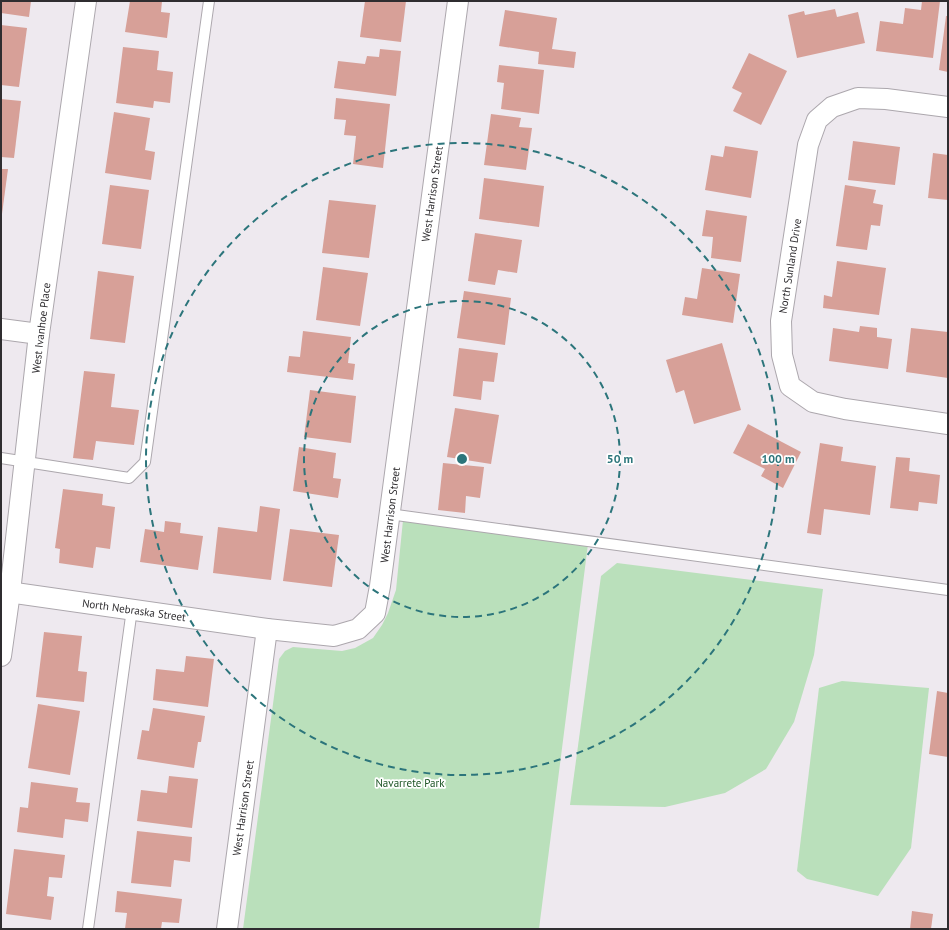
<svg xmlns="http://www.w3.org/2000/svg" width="949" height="930" viewBox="0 0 949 930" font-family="'PT Sans',sans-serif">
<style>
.green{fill:#bae0bb}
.building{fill:#d7a098}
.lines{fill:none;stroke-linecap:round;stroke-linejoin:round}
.service-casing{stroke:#aca7ad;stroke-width:12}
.minor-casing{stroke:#aca7ad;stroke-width:22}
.service{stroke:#fff;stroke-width:10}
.minor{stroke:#fff;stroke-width:20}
.ring{fill:none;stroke:#2c757b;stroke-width:2;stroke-dasharray:7 5}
.labels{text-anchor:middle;stroke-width:3.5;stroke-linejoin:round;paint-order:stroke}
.street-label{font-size:11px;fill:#2f2d30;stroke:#fff}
.park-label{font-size:11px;fill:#1a5222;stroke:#fff}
.centre{fill:#2c757b;stroke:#fff;stroke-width:2}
.ring-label{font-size:12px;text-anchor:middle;font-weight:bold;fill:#2c757b;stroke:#fff;stroke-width:3.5;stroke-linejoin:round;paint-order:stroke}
</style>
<rect width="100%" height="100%" fill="#eee9ef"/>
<!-- green -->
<g class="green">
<path d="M403 520 588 544 539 929H243L279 659 285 651 293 647 342 651 355 648 373 638 382 625 388 613 396 590Z"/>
<path d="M617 563 823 589 814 655 794 722 766 769 725 793 665 807 570 805 601 576Z"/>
<path d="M842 681 929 688 911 848 878 896 807 879 797 871 819 688Z"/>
</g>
<!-- building -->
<g class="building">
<path d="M1 1H31L29 17 1 13Z"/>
<path d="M130 1H162L161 12 170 13 167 38 125 32Z"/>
<path d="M365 1H406L401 42 360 37Z"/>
<path d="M922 1H940L933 58 876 51 880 21 903 24 905 8 921 10Z"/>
<path d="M835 9 837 17 858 12 865 43 797 58 788 15 804 11 805 15Z"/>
<path d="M505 10 557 18 552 49 576 52 574 68 538 64 539 52 499 46Z"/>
<path d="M946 16H948V72L939 70Z"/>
<path d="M1 25 27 28 19 87 1 85Z"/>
<path d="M123 47 159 51 157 70 173 72 170 103 154 101 153 108 116 103Z"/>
<path d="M380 49 401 51 396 96 334 88 338 61 365 64 367 56 379 57Z"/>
<path d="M749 53 787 71 761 125 733 111 742 93 732 88Z"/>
<path d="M499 65 544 70 539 114 501 109 504 83 497 82Z"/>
<path d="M336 98 390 104 383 168 353 164 356 136 344 135 346 120 334 119Z"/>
<path d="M1 99 21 101 14 158 1 157Z"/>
<path d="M114 112 150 118 145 150 155 152 151 180 105 173Z"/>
<path d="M491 114 521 118 519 127 532 128 526 170 484 165Z"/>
<path d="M853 141 900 147 895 185 848 180Z"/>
<path d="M725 146 758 151 751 198 705 190 711 155 723 157Z"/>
<path d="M933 153 948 155V200L928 198Z"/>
<path d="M1 169H8L2 214H1Z"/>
<path d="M484 178 544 186 539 227 479 219Z"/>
<path d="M110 185 149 190 141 249 102 244Z"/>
<path d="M845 185 876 190 873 203 883 205 880 226 871 225 867 250 836 246Z"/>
<path d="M329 200 376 205 369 258 322 253Z"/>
<path d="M706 210 747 216 741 262 711 258 713 237 702 236Z"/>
<path d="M475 233 522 240 517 273 498 270 495 285 468 281Z"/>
<path d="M837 261 886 268 879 315 823 308 824 295 832 297Z"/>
<path d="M323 267 368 273 360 326 316 320Z"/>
<path d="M702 268 740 274 733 323 682 315 685 297 697 299Z"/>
<path d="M98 271 134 276 125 343 90 339Z"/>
<path d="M464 291 511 298 505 345 457 338Z"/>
<path d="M860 326 877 328V337L892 339 888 369 829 361 833 328 859 332Z"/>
<path d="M911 328 948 332V378L906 372Z"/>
<path d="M303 331 351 337 348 363 355 364 353 380 287 372 289 356 300 357Z"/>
<path d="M722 343 741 410 694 424 684 390 676 393 666 360Z"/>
<path d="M459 348 498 353 494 382 483 381 481 400 453 396Z"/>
<path d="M84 371 115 374 111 407 139 410 134 445 96 441 93 460 73 458Z"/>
<path d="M310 390 356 396 351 443 304 437Z"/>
<path d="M455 408 499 415 491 464 447 457Z"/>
<path d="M748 424 801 452 783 488 761 476 765 469 733 453Z"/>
<path d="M820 443 843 447 841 461 876 466 870 515 824 509 821 535 807 533Z"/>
<path d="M299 447 336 453 333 478 341 479 338 498 293 491Z"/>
<path d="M896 457 910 458 909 471 940 475 937 504 919 502 918 511 890 508Z"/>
<path d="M443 463 484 467 480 498 466 496 465 513 438 510Z"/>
<path d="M63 489 103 494 102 505 115 507 110 549 96 547 93 568 59 563 60 549 55 548Z"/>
<path d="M260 506 280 509 271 580 213 573 218 527 257 532Z"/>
<path d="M165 521 181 523 180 533 203 536 198 570 140 562 145 529 164 532Z"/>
<path d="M290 529 339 535 332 587 283 581Z"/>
<path d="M44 632 82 636 78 671 87 672 84 702 36 697Z"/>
<path d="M186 656 214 659 208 707 153 700 156 669 184 672Z"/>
<path d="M937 691 948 693V757L929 754Z"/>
<path d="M38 704 80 711 70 775 28 768Z"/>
<path d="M153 708 205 716 201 742H198L194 768 137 759 142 730 149 731Z"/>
<path d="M169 776 198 779 192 828 137 821 141 790 167 793Z"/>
<path d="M31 782 78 788 76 802 90 803 88 822 65 819 63 838 17 832 20 807 28 808Z"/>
<path d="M137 831 192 837 190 862 174 860 171 887 131 883Z"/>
<path d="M14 849 65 855 62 878 49 877 47 896 54 897 51 920 6 914Z"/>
<path d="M117 891 182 899 179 923 162 922 161 929H125L127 913 115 912Z"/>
<path d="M912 911 933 914 931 929H910Z"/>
</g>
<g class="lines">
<!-- service casing -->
<g class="service-casing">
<g id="service">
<path d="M1 458 129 478 145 462 209 1"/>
<path d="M389 514 948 590"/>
<path d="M88 929 132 609"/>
</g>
</g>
<!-- minor casing -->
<g class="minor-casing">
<g id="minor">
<path d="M948 107 886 99 858 98 832 107 817 120 808 145 781 321 782 355 790 386 813 402 845 409 948 424"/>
<path d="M1 329 39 334"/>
<path d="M1 591 267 629 334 636 358 629 375 613 380 586 458 1"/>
<path d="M1 656 10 592 39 334 86 1"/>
<path d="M227 929 267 629"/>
</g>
</g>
<!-- service -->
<use href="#service" class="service"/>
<!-- minor -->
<use href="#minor" class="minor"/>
</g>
<!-- distance rings -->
<g class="ring">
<circle cx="462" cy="459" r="158"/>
<circle cx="462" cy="459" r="316"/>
</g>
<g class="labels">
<!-- street labels -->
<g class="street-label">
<text transform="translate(432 194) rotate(-82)" y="4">West Harrison Street</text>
<text transform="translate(790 266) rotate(-81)" y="4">North Sunland Drive</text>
<text transform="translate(41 328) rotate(-83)" y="4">West Ivanhoe Place</text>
<text transform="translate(390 515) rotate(-83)" y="4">West Harrison Street</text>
<text transform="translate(134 610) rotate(8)" y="4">North Nebraska Street</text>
<text transform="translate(243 808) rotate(-82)" y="4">West Harrison Street</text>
</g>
<!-- park labels -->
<g class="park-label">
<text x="410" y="787">Navarrete Park</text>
</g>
</g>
<circle cx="462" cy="459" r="6" class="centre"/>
<g class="ring-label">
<text x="620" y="463">50 m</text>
<text x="778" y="463">100 m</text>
</g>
<!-- border -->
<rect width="949" height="930" fill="none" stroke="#2f2d30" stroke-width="4"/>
</svg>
